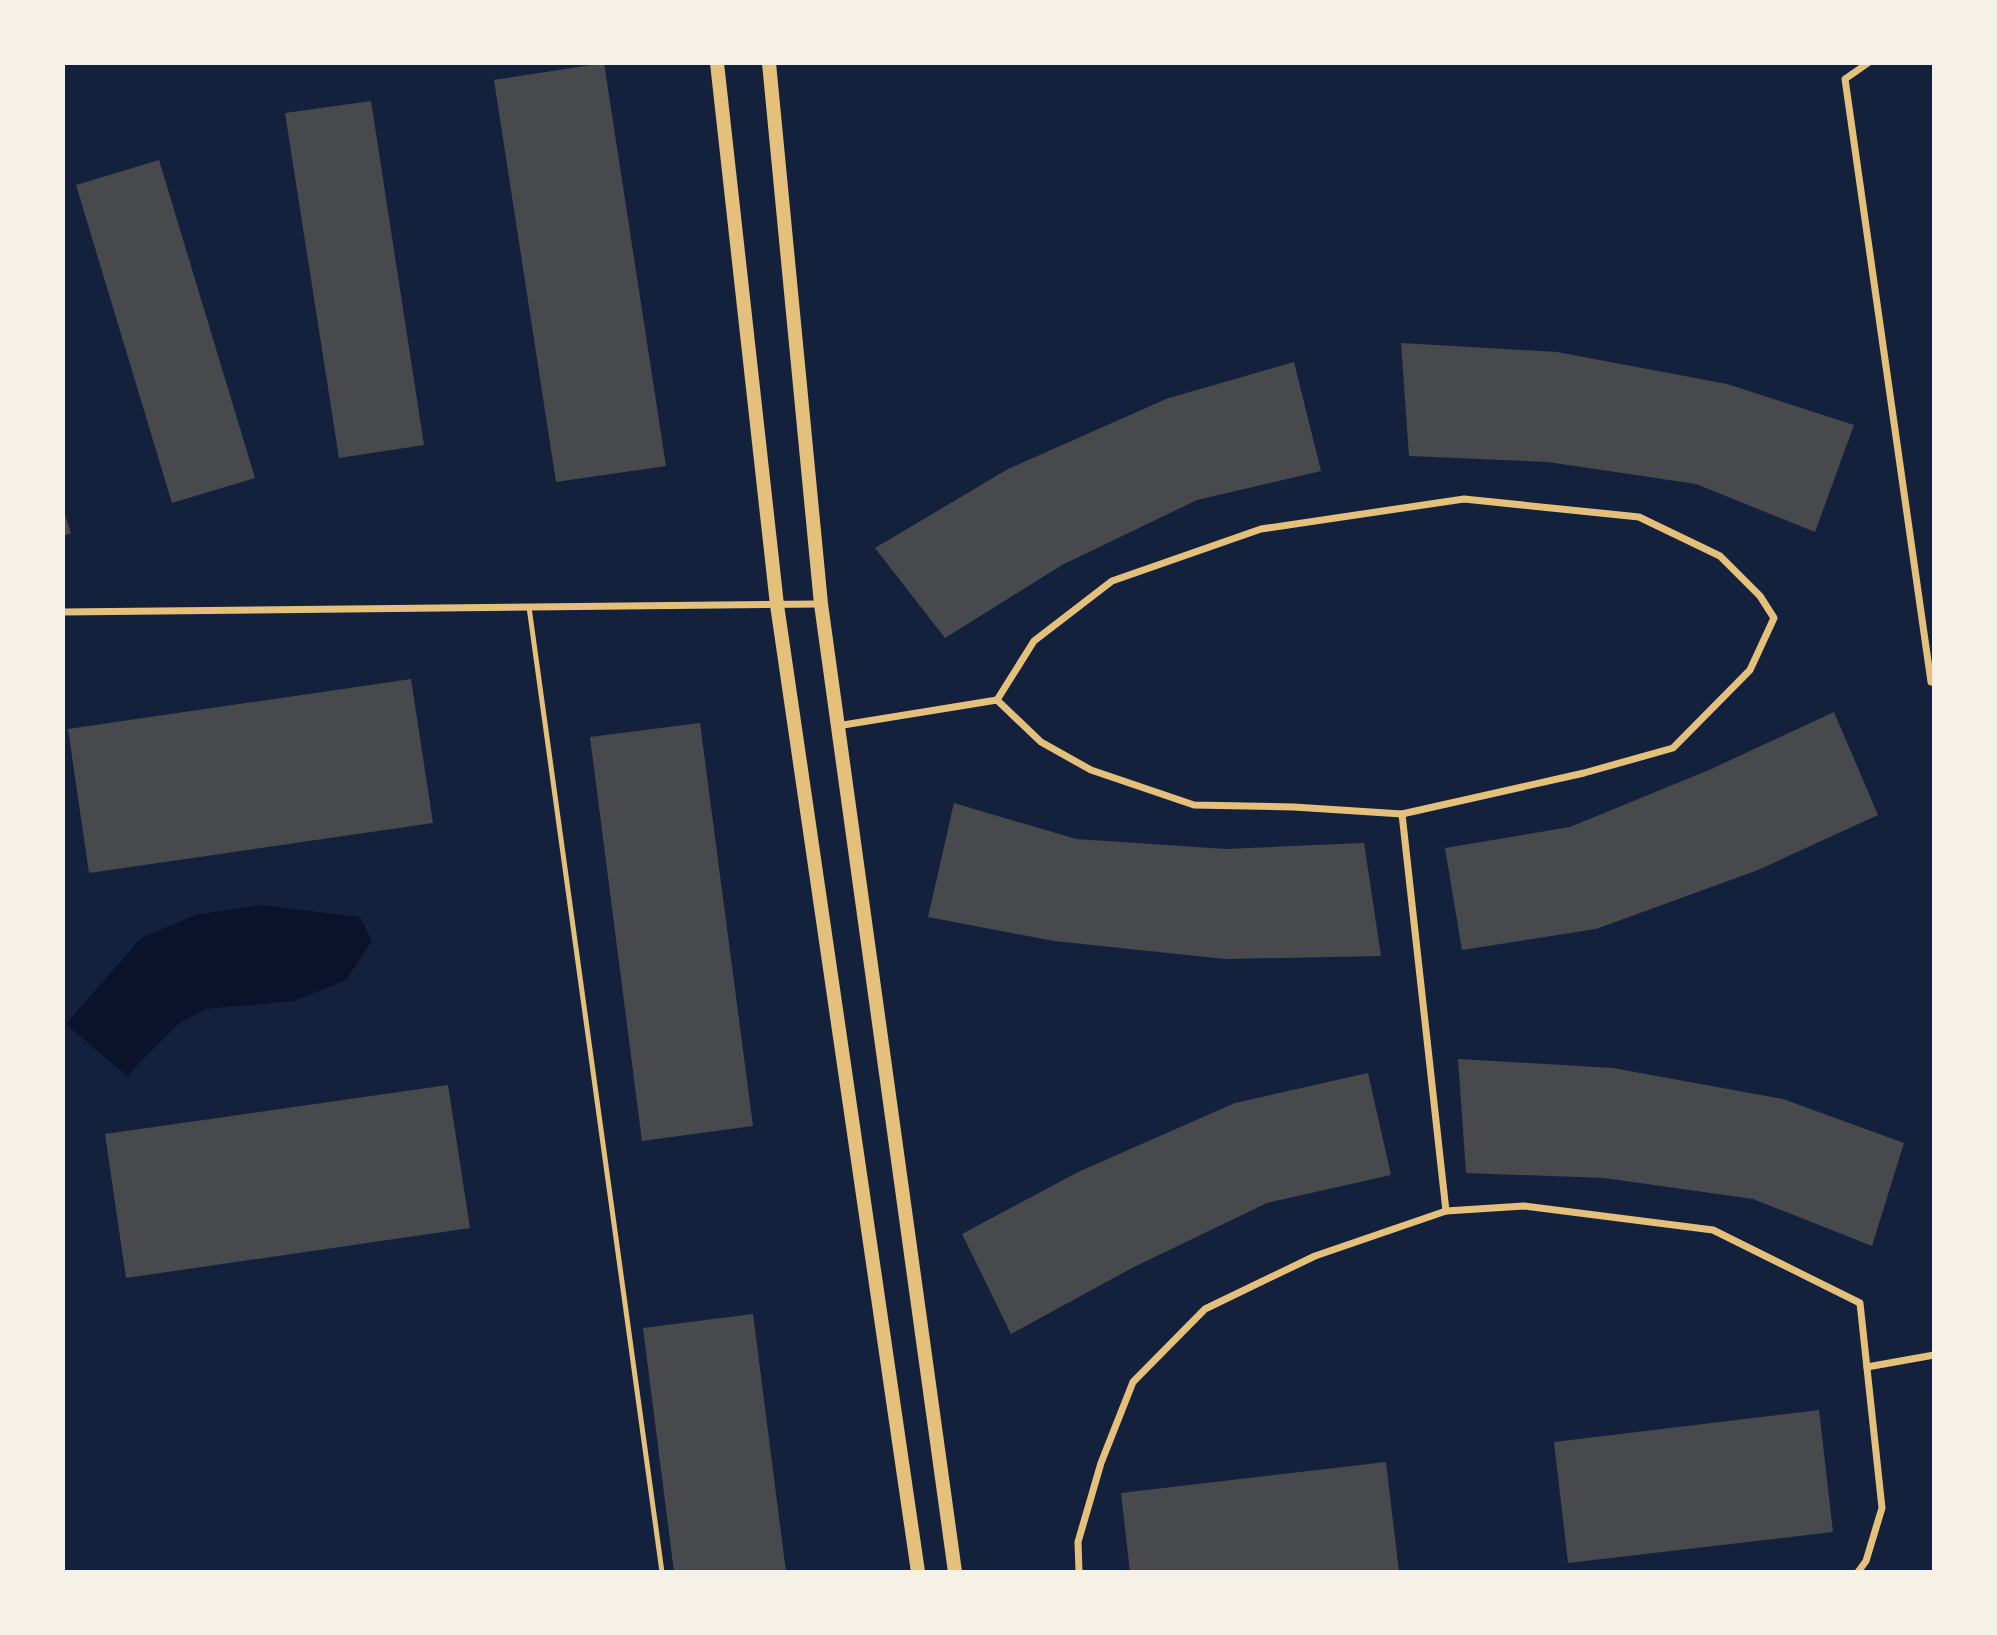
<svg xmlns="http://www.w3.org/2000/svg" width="1997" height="1635" viewBox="0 0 1997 1635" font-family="'Fira Sans Condensed',sans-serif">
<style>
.water{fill:#0b132b}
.building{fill:#48494c}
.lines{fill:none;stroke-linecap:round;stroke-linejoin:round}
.service{stroke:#e5c07b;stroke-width:5}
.minor{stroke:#e5c07b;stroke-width:7}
.secondary{stroke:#e5c07b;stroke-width:14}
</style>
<rect width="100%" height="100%" fill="#14213d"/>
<!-- water -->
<path class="water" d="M259 905 360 917 372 941 346 980 294 1001 206 1009 178 1024 140 1062 128 1077 66 1024 141 938 196 915Z"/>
<!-- building -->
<g class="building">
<path d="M604 63 666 466 556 482 494 80Z"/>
<path d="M371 101 424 445 339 458 285 113Z"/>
<path d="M159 160 255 478 172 503 76 185Z"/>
<path d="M1401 343 1557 352 1727 384 1854 425 1815 532 1696 484 1548 462 1409 456Z"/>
<path d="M1294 362 1321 471 1197 500 1062 565 945 638 875 548 1008 469 1166 399Z"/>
<path d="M63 509 71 533 63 536Z"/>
<path d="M411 679 433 823 89 873 68 729Z"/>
<path d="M1834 712 1878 815 1758 870 1596 929 1462 950 1445 848 1570 827 1709 770Z"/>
<path d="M700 723 753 1126 642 1141 590 737Z"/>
<path d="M954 803 1076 839 1226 849 1364 843 1381 956 1225 959 1054 941 928 917Z"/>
<path d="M1458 1059 1613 1068 1783 1099 1904 1143 1872 1246 1753 1199 1604 1178 1466 1173Z"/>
<path d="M1368 1073 1391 1175 1267 1203 1132 1268 1011 1334 962 1234 1078 1172 1235 1103Z"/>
<path d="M448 1085 470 1228 126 1278 105 1134Z"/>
<path d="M753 1314 786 1572H674L643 1328Z"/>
<path d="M1819 1410 1833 1532 1568 1563 1554 1442Z"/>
<path d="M1386 1462 1399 1572H1130L1121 1493Z"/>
</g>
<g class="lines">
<!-- service -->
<path class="service" d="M529 607 662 1572"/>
<!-- minor -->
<g class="minor">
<path d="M1868 63 1845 79 1931 682H1934"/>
<path d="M63 612 821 604"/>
<path d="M837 726 997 700 1034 641 1112 581 1261 529 1464 499 1639 517 1720 556 1760 596 1774 618 1750 670 1673 748 1584 773 1402 814 1294 807 1194 805 1091 770 1041 742 997 700"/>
<path d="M1402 814 1446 1211"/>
<path d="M1867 1367 1934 1355"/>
<path d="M1079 1572 1078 1542 1101 1463 1133 1382 1205 1309 1315 1256 1446 1211 1524 1206 1713 1230 1860 1303 1882 1508 1866 1561 1858 1572"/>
</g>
<!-- secondary -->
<g class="secondary">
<path d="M717 63 777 605 918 1572"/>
<path d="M769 63 821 604 955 1572"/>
</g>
</g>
<!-- border -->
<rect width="1997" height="1635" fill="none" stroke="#f6f1e7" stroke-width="130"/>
</svg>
